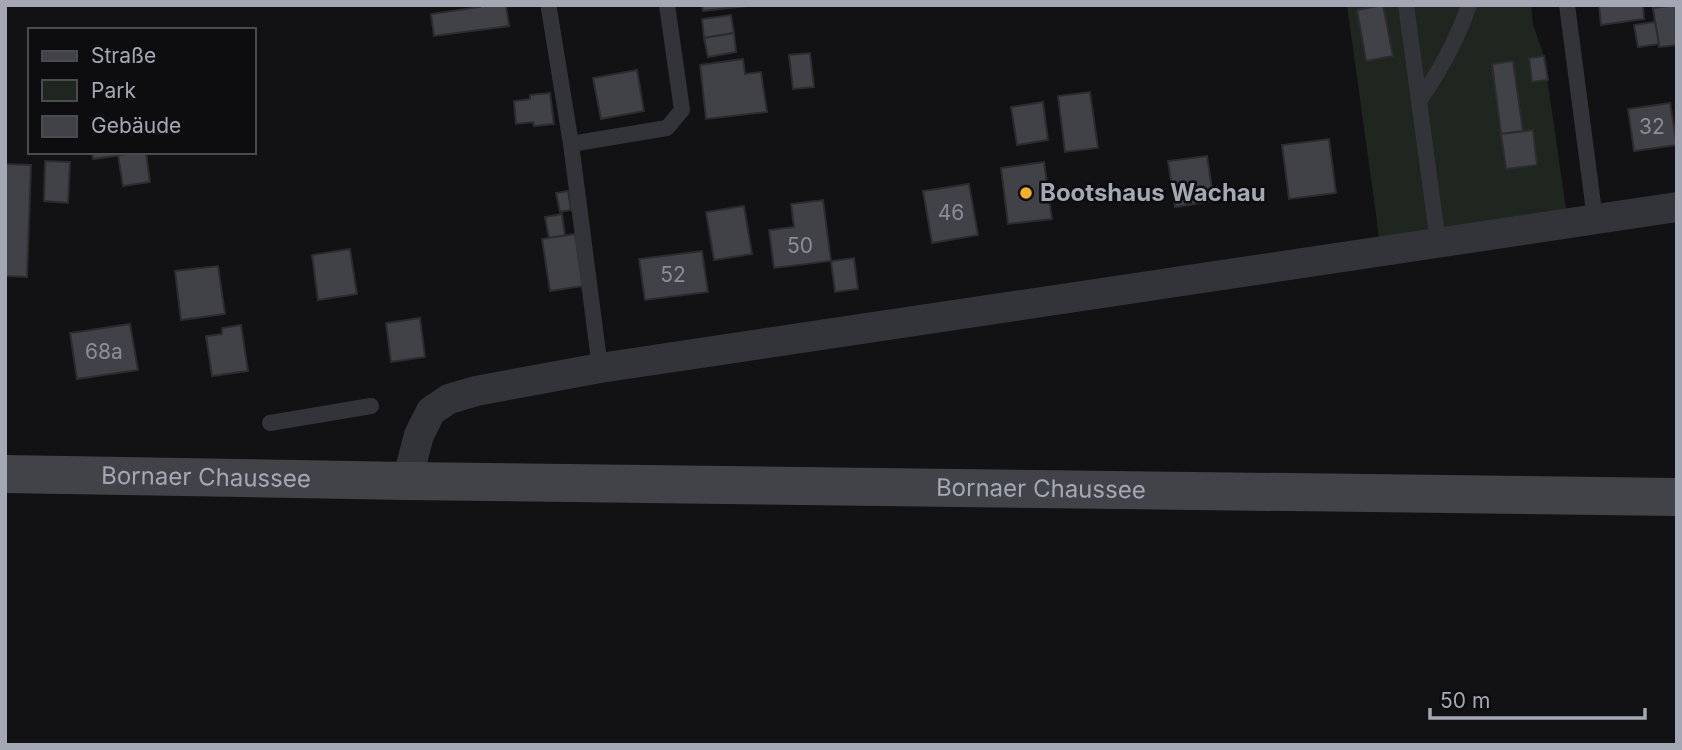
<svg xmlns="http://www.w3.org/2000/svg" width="1682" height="750" viewBox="0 0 1682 750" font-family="Inter,sans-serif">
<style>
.green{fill:#1e261f}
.building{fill:#414247;stroke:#2c2c30;stroke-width:2}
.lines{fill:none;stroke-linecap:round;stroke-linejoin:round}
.lane{stroke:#333439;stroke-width:16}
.street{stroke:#333439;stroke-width:30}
.secondary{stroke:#414349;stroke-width:38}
.poi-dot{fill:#f4b229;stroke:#0d0d0f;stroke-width:2.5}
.labels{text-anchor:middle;stroke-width:5;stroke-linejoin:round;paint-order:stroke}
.number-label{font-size:21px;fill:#8a8e99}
.poi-label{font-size:24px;font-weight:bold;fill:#a3a8b4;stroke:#0d0d0f;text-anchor:start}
.street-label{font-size:24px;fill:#a3a8b4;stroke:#0d0d0f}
</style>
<rect width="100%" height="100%" fill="#121214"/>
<!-- green -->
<path class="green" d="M1347 5H1531L1533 24 1544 56 1568 223 1380 251 1377 222Z"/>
<!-- building -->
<g class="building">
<path d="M480 5H506L509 26 434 36 431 14 480 7Z"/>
<path d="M702 5H747V6L703 11Z"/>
<path d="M1383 5 1393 56 1366 61 1357 10Z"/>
<path d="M1599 5H1643L1644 19 1601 25Z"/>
<path d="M1677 5V45L1659 47 1653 8Z"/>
<path d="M731 15 734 33 704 38 702 19Z"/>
<path d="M1655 22 1659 44 1638 47 1634 25Z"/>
<path d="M734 33 736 52 708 57 704 38Z"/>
<path d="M810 53 814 87 793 89 789 55Z"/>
<path d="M1544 56 1548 80 1532 82 1529 58Z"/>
<path d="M743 59 745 74 761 72 767 112 706 119 700 65Z"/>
<path d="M1513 61 1523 131 1501 134 1492 64Z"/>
<path d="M637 70 644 111 601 119 593 78Z"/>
<path d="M1090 92 1098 148 1065 152 1058 96Z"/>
<path d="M550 93 554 124 534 126 533 122 516 124 514 101 530 99V95Z"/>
<path d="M1043 102 1048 140 1017 145 1011 107Z"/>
<path d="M1670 103 1677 145 1634 151 1628 109Z"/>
<path d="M1533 130 1537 165 1506 169 1501 134Z"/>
<path d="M1329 139 1336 193 1289 199 1282 145Z"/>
<path d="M92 152H137V153L93 159Z"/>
<path d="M146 152 150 182 123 186 118 155Z"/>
<path d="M1207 156 1214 201 1175 207 1168 161Z"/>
<path d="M45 161 70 162 68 203 44 201Z"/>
<path d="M1044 162 1052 219 1008 224 1001 168Z"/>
<path d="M5 164 31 165 27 277 5 276Z"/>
<path d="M969 184 978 235 932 243 923 191Z"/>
<path d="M568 191 571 210 560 212 556 193Z"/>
<path d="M823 200 831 261 774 268 769 230 794 227 791 204Z"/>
<path d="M744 206 752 254 714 260 706 212Z"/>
<path d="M562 214 565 236 549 238 545 217Z"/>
<path d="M575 234 583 286 550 291 542 239Z"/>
<path d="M350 249 357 294 318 300 312 255Z"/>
<path d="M702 251 708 292 645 300 639 259Z"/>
<path d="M854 258 858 289 835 292 831 261Z"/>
<path d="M218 266 225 314 181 320 175 271Z"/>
<path d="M420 318 425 357 391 362 386 323Z"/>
<path d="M130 324 138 370 77 379 70 333Z"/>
<path d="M241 325 248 371 212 376 206 336 222 334V328Z"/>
</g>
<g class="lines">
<!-- lane -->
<g class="lane">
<path d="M1406 5 1419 101"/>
<path d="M1567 5 1595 219"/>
<path d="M549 9 571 144 600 368"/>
<path d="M571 144 667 128 682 110 667 5"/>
<path d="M1438 242 1419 101C1440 71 1457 40 1469 5"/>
<path d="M270 423 371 406"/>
</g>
<!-- street -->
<path class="street" d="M407 481 419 435 431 411 449 399 476 391 600 368 1677 207"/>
<!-- secondary -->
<path class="secondary" id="s1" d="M5 474 407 481 1677 497"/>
</g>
<!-- markers -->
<circle class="poi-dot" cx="1026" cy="193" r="7"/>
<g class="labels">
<!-- number labels -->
<g class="number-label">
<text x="1652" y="134">32</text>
<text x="951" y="220">46</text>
<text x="800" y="253">50</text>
<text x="673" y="282">52</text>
<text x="104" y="359">68a</text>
</g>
<!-- poi labels -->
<g class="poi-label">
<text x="1040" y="201">Bootshaus Wachau</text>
</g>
<!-- street labels -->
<g class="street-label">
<text dy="8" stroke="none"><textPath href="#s1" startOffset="201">Bornaer Chaussee</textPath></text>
<text dy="8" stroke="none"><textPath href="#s1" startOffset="1036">Bornaer Chaussee</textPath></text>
</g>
</g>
<!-- border -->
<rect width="1682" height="750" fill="none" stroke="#a3a8b4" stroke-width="14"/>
<!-- legend -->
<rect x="28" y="28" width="228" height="126" fill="#0d0d0f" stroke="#494b51" stroke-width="2"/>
<rect x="42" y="51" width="35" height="10" fill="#414349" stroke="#494b51" stroke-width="2"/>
<text x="91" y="63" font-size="21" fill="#a3a8b4">Straße</text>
<rect x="42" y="80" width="35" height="21" fill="#1e261f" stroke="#494b51" stroke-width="2"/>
<text x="91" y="98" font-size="21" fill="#a3a8b4">Park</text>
<rect x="42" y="116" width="35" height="21" fill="#414247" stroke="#494b51" stroke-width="2"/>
<text x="91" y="133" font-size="21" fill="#a3a8b4">Gebäude</text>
<!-- scale -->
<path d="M1430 708v10h215v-10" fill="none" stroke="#a3a8b4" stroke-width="3.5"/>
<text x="1440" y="708" font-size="21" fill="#a3a8b4" stroke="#0d0d0f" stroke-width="5" paint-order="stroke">50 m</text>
</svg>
